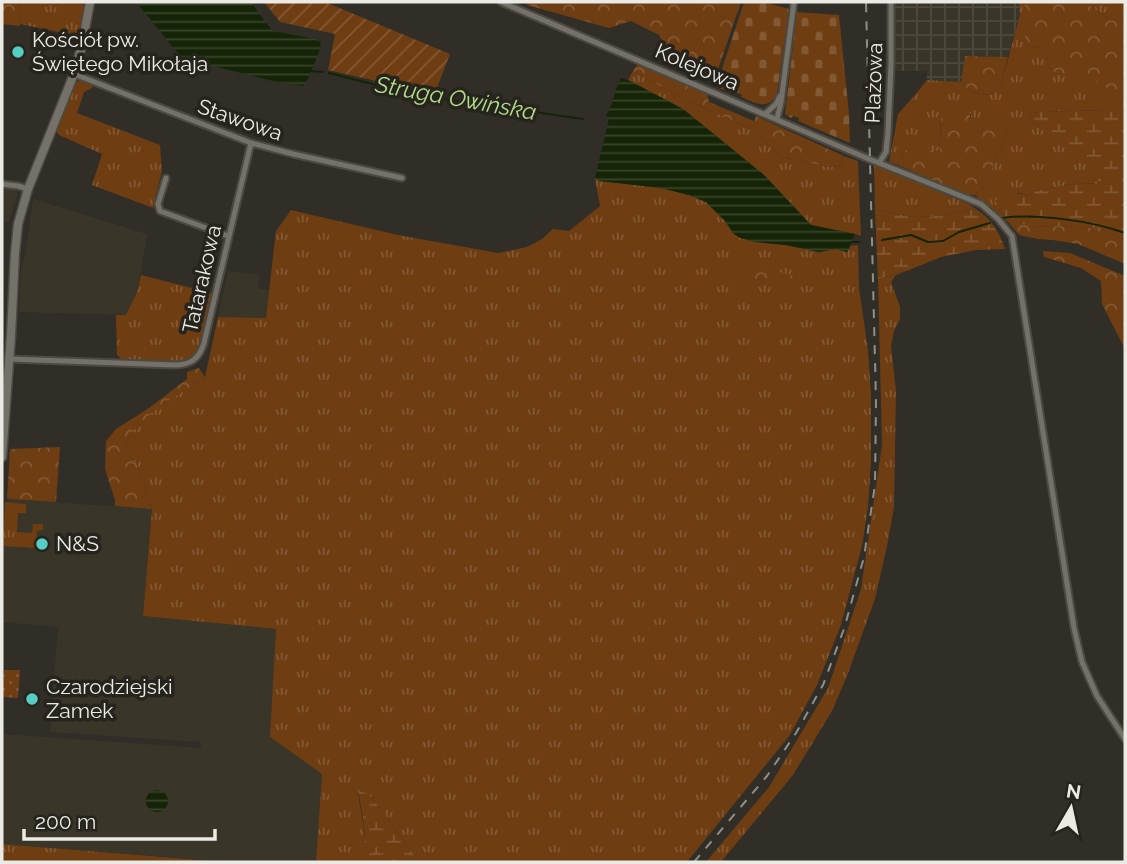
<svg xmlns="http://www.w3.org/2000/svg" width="1127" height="864" viewBox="0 0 1127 864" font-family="Raleway,sans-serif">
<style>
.built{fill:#393528}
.industrial{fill:url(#industrial-grid)}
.grass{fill:url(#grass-tufts)}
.forest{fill:url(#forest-crowns)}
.wetland{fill:url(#wetland-marsh)}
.cemetery{fill:url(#cemetery-stones)}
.park{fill:url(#park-dots)}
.garden{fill:url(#garden-furrows)}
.water{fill:url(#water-rules)}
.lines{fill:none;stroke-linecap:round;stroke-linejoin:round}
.stream{stroke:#152406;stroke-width:2}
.street-casing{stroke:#4b4942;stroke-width:9}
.secondary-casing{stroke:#4b4942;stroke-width:11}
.street{stroke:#737168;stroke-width:5}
.secondary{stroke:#737168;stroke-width:8}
.rail{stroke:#908e88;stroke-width:2;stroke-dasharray:9 9;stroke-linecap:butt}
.poi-dot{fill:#56cec4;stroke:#26241d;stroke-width:2.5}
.labels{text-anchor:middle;stroke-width:7;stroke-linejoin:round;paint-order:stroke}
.poi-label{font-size:21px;fill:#ebeae5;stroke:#26241d;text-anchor:start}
.street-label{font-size:21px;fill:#ebeae5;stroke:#26241d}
.water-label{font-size:23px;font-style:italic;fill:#afdd88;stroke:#26241d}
</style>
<defs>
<pattern id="industrial-grid" width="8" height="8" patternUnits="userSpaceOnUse" patternTransform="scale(1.75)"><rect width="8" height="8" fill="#393528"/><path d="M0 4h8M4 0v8" fill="none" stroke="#4c493d"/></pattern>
<pattern id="grass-tufts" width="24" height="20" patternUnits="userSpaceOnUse" patternTransform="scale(1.75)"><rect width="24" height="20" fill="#6e3d12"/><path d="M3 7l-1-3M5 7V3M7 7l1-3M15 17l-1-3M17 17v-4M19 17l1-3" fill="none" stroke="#835934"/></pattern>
<pattern id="forest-crowns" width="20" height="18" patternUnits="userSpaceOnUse" patternTransform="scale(1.75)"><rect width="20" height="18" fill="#6e3d12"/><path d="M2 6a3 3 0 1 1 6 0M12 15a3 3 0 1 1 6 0" fill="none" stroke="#835934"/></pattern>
<pattern id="wetland-marsh" width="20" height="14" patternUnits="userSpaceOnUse" patternTransform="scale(1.75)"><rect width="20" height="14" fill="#6e3d12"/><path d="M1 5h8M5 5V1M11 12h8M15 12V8" fill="none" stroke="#835934"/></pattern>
<pattern id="cemetery-stones" width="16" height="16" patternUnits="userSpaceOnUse" patternTransform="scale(1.75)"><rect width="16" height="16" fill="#6e3d12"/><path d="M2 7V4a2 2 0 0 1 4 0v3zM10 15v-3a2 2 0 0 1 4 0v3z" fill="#835934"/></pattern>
<pattern id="park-dots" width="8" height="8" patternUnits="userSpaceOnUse" patternTransform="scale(1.75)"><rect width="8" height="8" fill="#6e3d12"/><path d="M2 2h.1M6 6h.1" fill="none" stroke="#835934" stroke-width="1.8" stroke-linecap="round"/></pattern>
<pattern id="garden-furrows" width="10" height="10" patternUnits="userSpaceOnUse" patternTransform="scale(1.75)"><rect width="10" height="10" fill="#6e3d12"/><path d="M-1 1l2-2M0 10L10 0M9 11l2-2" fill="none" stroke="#835934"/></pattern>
<pattern id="water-rules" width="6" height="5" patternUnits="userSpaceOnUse" patternTransform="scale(1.75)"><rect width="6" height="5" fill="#152406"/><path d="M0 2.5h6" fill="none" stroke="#37442a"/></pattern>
</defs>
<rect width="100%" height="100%" fill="#302e27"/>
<!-- built -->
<g class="built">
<path d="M2 188 15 189 18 194 9 222 2 221Z"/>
<path d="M33 199 147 234 138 290 126 315 19 312 21 269 26 252Z"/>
<path d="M228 271 259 275 258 288 269 290 266 318 218 317Z"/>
<path d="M7 499 152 509 143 616 277 629 270 737 322 774 316 862H230L2 844V734L201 748V742L50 732 58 627 2 622V555Z"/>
</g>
<!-- industrial -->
<path class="industrial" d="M893 2H1019L1020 15 1008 57 965 56 961 82 927 80V71H895Z"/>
<!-- grass -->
<g class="grass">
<path d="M21 2H85L79 34 77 36 20 24 19 14Z"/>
<path d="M1019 2H1025V46L1038 48 1047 54 1049 67 1055 73C1066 74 1078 74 1089 77 1107 83 1122 100 1125 118L1120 114 1107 110 1039 112 1028 114C1034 130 1066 142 1080 151 1087 155 1092 161 1098 166V184L1080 183 1034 191 1030 195 1018 193 999 209 1009 223 975 195 984 186 1007 134 1005 126 987 123 981 132 974 131 971 123V114L941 113 940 150 933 152H903L898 165 889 162 898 114 915 95 927 80 961 82C969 93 977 94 990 95L1001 85 1020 15Z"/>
<path d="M1090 2H1125V23L1109 19 1090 6Z"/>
<path d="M633 71 684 99 750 128 781 157 824 166 839 167 844 156 858 161 861 236 855 234 811 225 764 175 683 109 628 80Z"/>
<path d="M82 80 93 86 92 88 84 92 77 113 160 145 162 171 153 208 92 185 102 154 59 135 56 130 75 83Z"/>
<path d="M874 165 968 204 976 209C956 212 935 218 914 217 900 216 888 210 875 210Z"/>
<path d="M595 178 600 181 661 188 689 195 706 202 725 221 734 234 755 242 786 245 819 252 836 249 847 252 851 246 858 245 859 288 868 350 871 396V462L868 507 862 546 841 625 817 685 790 735 687 862H419L372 798 358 789C359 814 372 839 359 862H316L322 774 270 737 276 629 143 616 152 509 138 466 124 448C134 416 179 395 205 377L218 317 266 318 276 231 291 210 398 235 498 253 527 247 542 239 553 229 569 231 600 206Z"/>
<path d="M909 270 896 275 891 282 900 307V319L894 331 891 346 896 390 894 507 887 546 875 599 847 676 832 711 793 775 721 862H706L769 787 828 688 861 589 882 445 878 279Z"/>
<path d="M141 275 212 293C209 307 204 354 190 360 180 366 137 361 123 360L117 355 116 315H126L138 290Z"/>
<path d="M5 502 26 504V513H18L17 532 32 533 33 524H43V530L37 531 36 548 3 546Z"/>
<path d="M2 844 225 862H2Z"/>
</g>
<!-- forest -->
<g class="forest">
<path d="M2 2H21L19 14 20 26 2 24Z"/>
<path d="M528 2H741L714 81 675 66 659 35 631 21 609 28 527 5Z"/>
<path d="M1025 2H1090V6L1109 19 1125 23V115C1110 79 1090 76 1055 73L1049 67 1047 54 1038 48 1025 46Z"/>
<path d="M965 56 1008 57 1001 85 990 95C977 94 969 93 961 82Z"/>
<path d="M638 64 707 92 709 102 754 121 756 116 844 156 839 167 824 166 781 157 750 128 684 99 633 71Z"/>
<path d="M948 106 968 108C971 116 971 124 974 131L981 132 987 123 993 120 1005 126 1007 134 984 186 975 195 964 194 898 165 903 152 913 147 926 146 933 152 940 150 941 113Z"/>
<path d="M1016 220 1031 227 1060 226 1097 228 1125 240V264L1078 244 1053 240 1037 239 1019 235 1009 223Z"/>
<path d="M1043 251 1070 253 1125 276V349L1102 304 1101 281 1081 268 1044 257Z"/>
<path d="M746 263 794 276 811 286 743 282 733 273Z"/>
<path d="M199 368 205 377C180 394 133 419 124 448L138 466 152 509 115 506V500L105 469 106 441 116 429 149 408 187 379V372Z"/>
<path d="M60 447 56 502 7 499 10 449Z"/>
</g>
<!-- wetland -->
<g class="wetland">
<path d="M1107 110 1120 114 1125 118V240L1096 228 1060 226 1031 227 1016 221 1009 223 999 209 995 200C1007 194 1017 193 1030 195L1034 191 1080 183 1098 184V166C1092 161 1086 155 1080 151 1065 142 1034 130 1028 114L1039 112Z"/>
<path d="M976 209C992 219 999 232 1005 249L976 250 941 257 909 270 878 279 875 210C888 210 900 216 914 217 935 218 956 212 976 209Z"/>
<path d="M358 789 372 798 419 862H359C371 840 361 813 358 789Z"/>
</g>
<!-- cemetery -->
<g class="cemetery">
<path d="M744 2H763L789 9 777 94C768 111 755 103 741 97L742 95 736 92 735 94 716 87Z"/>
<path d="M797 12 839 15 849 114 850 143 798 121 799 118 793 116 791 118 785 114Z"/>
</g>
<!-- park -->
<path class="park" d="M4 670H20L18 698 2 697Z"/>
<!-- garden -->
<path class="garden" d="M264 2H325L450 54 435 93 407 88 328 70 335 34 280 22Z"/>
<!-- water -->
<g class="water">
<path d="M136 2H251L266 23 273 31 316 39 320 42 321 47 309 77 303 86 273 81 185 59 176 51Z"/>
<path d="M621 78 628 80 683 109 764 175 811 225 855 234 847 252 836 249 819 252 786 245 755 242 740 238 734 234 725 221 706 202 689 195 661 188 600 181 595 178 609 118 606 115C614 105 614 90 621 78Z"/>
<circle cx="157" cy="801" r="11"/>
</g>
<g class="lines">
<!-- stream -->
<g class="stream">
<path d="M310 71 323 72"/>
<path d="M329 73 415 95 583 119"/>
<path d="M1002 218C1036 213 1092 221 1125 233"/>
<path d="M882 240 911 235 928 242 943 241 959 232 990 223"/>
<path d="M851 242H860"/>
</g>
<!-- street casing -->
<g class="street-casing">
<g id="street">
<path d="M501 2 869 159 981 204 998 219 1012 236 1074 628 1082 662 1097 696 1125 739"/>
<path d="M74 74 251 143 293 154 402 178"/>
<path d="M765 114 776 104 780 96"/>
<path d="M777 119 781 102 794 2"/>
<path d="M879 163 886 152 888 132 891 64V2"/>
<path d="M166 178 158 204 160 211 228 236"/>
<path d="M2 184 18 186 28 189"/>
<path d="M9 359 174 365C191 365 199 359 204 343L251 143"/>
</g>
</g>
<!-- secondary casing -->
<g class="secondary-casing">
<path id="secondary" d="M2 457 11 336 15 253 18 224 28 189 74 74 82 45 90 2"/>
</g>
<!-- street -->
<use href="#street" class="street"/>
<!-- secondary -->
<use href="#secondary" class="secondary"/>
<!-- rail -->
<path class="rail" d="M694 862 767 776 796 733 823 685 844 629 864 557 875 485 876 401 866 2"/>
</g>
<!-- markers -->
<g class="poi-dot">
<circle cx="18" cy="52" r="7"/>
<circle cx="42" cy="544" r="7"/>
<circle cx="32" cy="699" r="7"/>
</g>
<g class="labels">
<!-- poi labels -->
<g class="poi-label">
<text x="32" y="47">Kościół pw.<tspan x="32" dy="24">Świętego Mikołaja</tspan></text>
<text x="56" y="551">N&amp;S</text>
<text x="46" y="694">Czarodziejski<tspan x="46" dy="24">Zamek</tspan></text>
</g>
<!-- street labels -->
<g class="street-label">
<text transform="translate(697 67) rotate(23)" y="7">Kolejowa</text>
<text transform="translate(874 83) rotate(-88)" y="7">Plażowa</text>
<text transform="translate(240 120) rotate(19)" y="7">Stawowa</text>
<text transform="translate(202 279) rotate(-77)" y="7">Tatarakowa</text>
</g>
<!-- water labels -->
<g class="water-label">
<text transform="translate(456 98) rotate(10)" y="8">Struga Owińska</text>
</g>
</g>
<!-- border -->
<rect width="1127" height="864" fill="none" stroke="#ebeae5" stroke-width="7"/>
<!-- north arrow -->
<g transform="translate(1071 808) rotate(9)" stroke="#26241d" stroke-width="5" paint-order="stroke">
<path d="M0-5L12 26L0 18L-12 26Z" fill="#ebeae5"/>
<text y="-10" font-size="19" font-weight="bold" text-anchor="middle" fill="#ebeae5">N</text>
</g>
<!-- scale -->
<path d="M24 829v10h191v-10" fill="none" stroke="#ebeae5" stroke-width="3.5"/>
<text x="35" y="829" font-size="21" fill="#ebeae5" stroke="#26241d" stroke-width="5" paint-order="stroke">200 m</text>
</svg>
